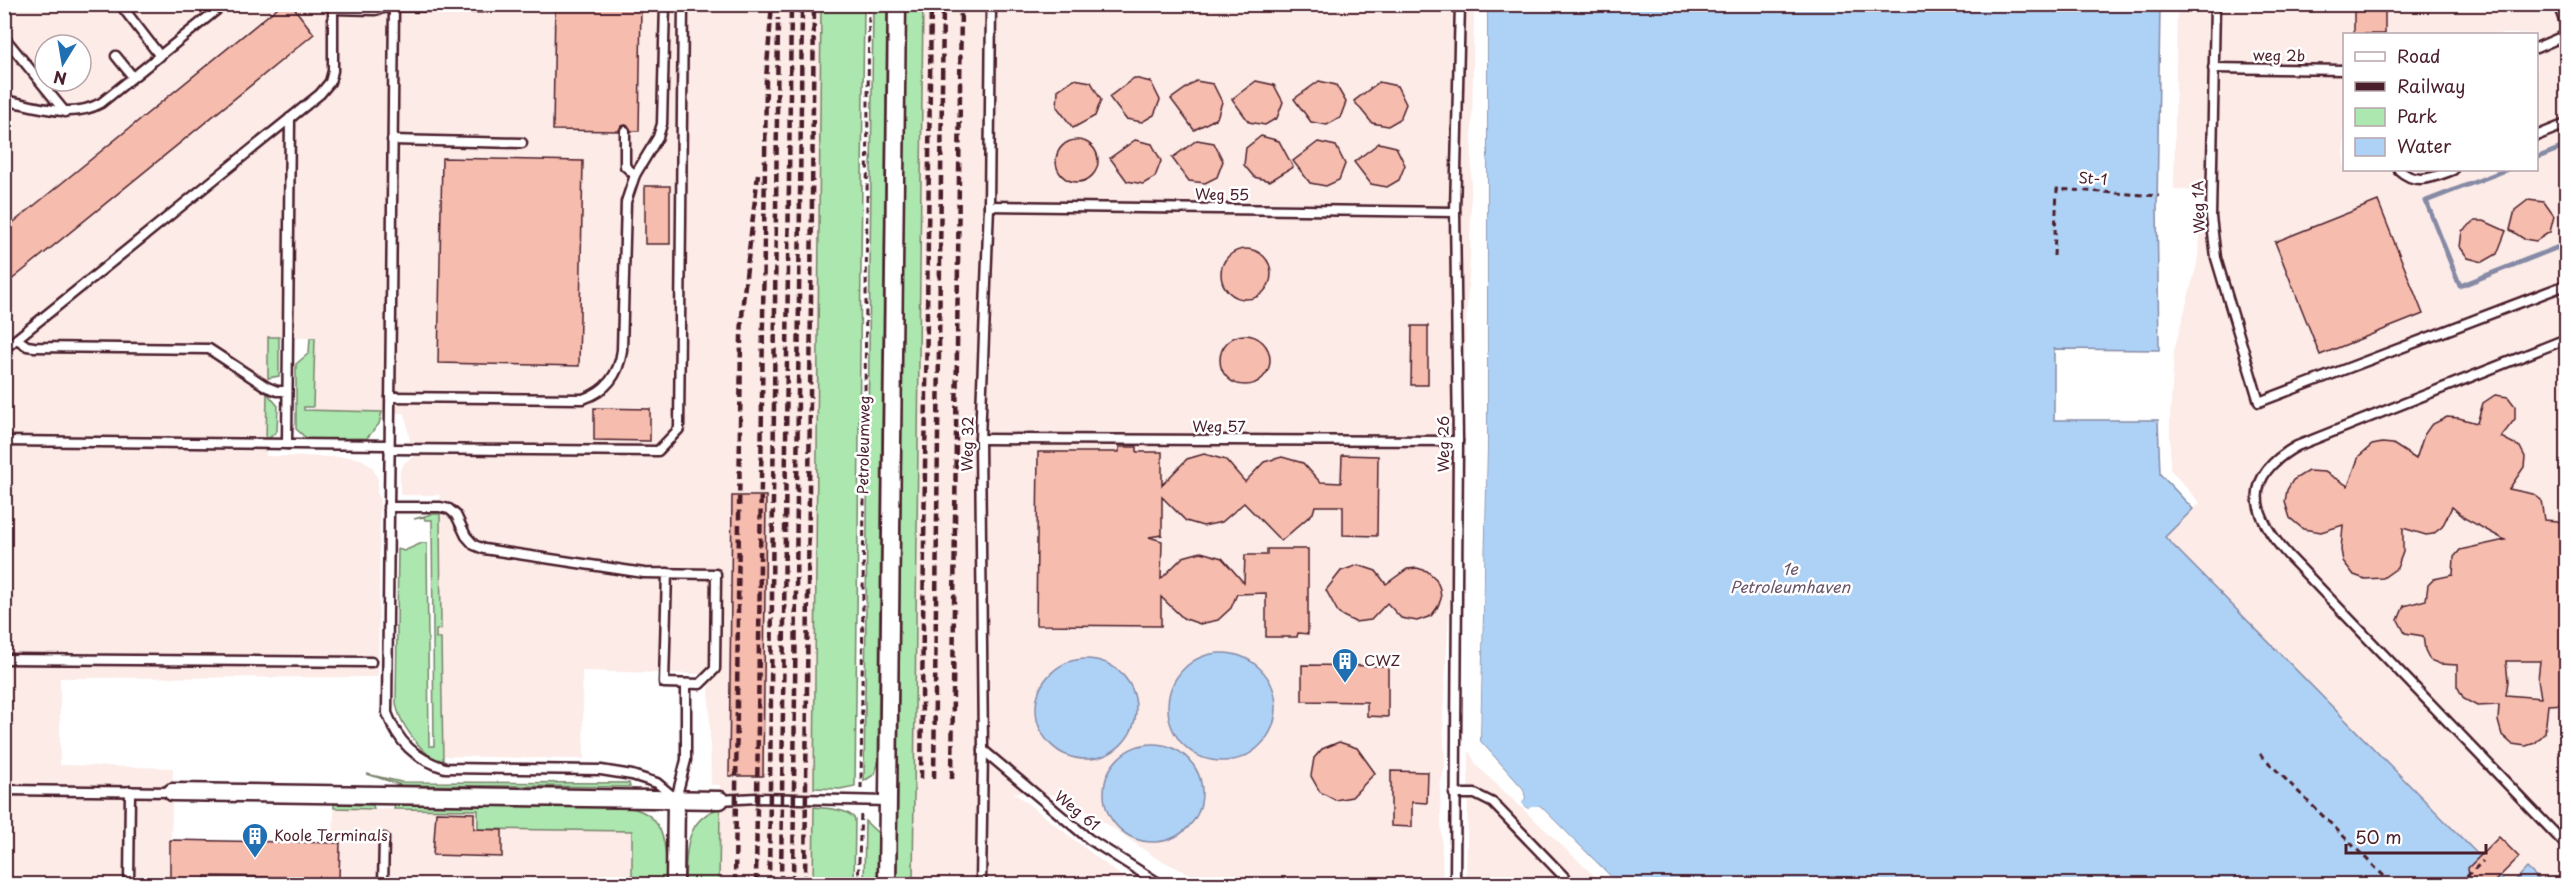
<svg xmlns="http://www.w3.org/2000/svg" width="2571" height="889" viewBox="0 0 2571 889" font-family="'Playpen Sans',sans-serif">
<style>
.built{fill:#fcebe7;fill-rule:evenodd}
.green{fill:#abe7ae;stroke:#7a836c;stroke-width:1.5}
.water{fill:#aed2f6;stroke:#868aa5;stroke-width:1.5}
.pier{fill:#fff}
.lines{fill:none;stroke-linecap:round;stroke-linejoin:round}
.stream{stroke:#868aa5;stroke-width:5}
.building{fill:#f6bcae;stroke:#4a1f2b;stroke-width:1.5;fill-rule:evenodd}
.service-casing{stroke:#4a1f2b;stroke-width:13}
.minor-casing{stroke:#4a1f2b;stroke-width:21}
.path{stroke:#4a1f2b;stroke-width:3;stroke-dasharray:6 4.5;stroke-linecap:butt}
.service{stroke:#fff;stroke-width:8}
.minor{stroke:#fff;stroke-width:16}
.rail{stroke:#4a1f2b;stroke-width:4.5;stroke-dasharray:9 4.5;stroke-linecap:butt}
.labels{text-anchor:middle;stroke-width:5;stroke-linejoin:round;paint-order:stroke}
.street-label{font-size:15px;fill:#4a1f2b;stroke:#fff}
.poi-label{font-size:15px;fill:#4a1f2b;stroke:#fff;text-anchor:start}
.water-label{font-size:16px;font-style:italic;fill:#685568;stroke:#fff}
</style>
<rect width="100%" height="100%" fill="#fff"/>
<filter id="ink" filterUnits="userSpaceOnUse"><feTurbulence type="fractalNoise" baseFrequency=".0167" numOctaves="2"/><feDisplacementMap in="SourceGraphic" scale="12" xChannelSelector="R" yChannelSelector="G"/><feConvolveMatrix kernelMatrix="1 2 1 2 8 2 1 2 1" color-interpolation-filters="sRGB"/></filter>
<g filter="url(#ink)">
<!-- built -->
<g class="built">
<path d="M5 5H821L813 884H719L720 785H711L709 685 699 674 582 671 584 759 442 756 441 639 436 638V630L441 629 440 495H400V471L405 462 417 455 418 443 410 442 405 413 313 412 314 338 269 337 266 456 352 457 363 460 373 468 378 480 377 492 380 501 378 677 60 678V765L173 768 171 840 333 843 334 808 478 810V829L632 831V884H5ZM45 45H81V81H45Z"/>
<path d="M923 5H1474L1470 257 1443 713 1445 766 1440 786 1443 884H1211L1156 858 1066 796 1013 792 1131 884H913Z"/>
<path d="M2177 5H2566V884H2544L2527 868 2512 884H2507L2165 537 2200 503 2170 469V421L2174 351 2197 264 2205 192 2174 189ZM2344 34H2536V170H2344Z"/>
<path d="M1469 751 1477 766 1603 884H1466Z"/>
</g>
<!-- green -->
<g class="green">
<path d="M923 4 913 884H897L906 5Z"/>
<path d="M821 5H864L855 786 840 789 814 788Z"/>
<path d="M887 5 878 763 875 774 864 781 873 5Z"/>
<path d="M268 337H279V376L268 378Z"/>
<path d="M310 338H315L313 407H304V410L382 412 379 424 367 438 313 439 305 437 296 429V364L309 353Z"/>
<path d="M267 393 278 406 277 431 266 441Z"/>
<path d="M432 514H440L441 629 436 630V638H441L443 763C423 757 398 722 396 702L398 549 404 551 422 543H427L429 746H434L432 520H425L424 517 414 519Z"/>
<path d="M367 774 401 782 629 783 630 787 401 785Z"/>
<path d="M334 804 373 805 374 809 334 808Z"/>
<path d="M395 805 630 808C669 814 666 854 666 884H632V831L478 829V810L394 809Z"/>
<path d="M814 807C827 809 847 808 855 819L854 884H813Z"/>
<path d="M720 808 719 884H685C686 854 684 819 720 808Z"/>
<path d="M865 821 878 833 877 884H864Z"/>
</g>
<!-- water -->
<g class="water">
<path d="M1487 5H2160L2157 207 2159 350 2054 349V420H2158L2160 474 2193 509 2165 537 2507 884H1618L1540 806 1528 809 1521 803 1525 798 1523 789 1480 741 1487 449Z"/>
<circle cx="1222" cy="707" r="54"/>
<circle cx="1086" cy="709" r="50"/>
<circle cx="1153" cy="793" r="49"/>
<path d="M2527 868 2544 884H2512Z"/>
</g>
<!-- pier -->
<path class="pier" d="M1484 4 1487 5V449L1480 741 1523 789 1525 798 1522 803 1528 809 1532 806H1540L1618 884H1614L1539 809 1528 812 1519 805 1522 797 1520 790 1477 741 1484 449Z"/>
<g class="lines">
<!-- stream -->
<g class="stream">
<path d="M2536 158 2566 146"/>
<path d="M2506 170 2426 201 2460 286 2566 244"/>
</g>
</g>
<!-- building -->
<g class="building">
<path d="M282 4H291L314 34 4 286V230Z"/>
<path d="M555 4H641L639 131H631L626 125 621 126 619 131 553 130Z"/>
<rect x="2354" y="4" width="31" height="30"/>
<path d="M1134 78 1151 82 1160 100 1154 115 1142 122 1126 119 1109 97Z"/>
<path d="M1074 79 1091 82 1101 100 1095 116 1073 128 1057 107 1058 90Z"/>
<path d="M1196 81 1213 84 1222 102 1217 118 1194 130 1171 99Z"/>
<path d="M1256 81 1274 85 1283 102 1277 118 1265 125 1249 122 1232 99Z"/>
<path d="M1319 81 1336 85 1346 102 1340 118 1327 125 1311 122 1294 99Z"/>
<path d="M1379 82 1397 86 1406 104 1400 119 1388 126 1372 123 1354 101Z"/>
<path d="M1261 136 1279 141 1293 167 1270 181 1254 177 1244 165 1246 148Z"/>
<circle cx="1077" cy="161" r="21"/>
<path d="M1135 140 1152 144 1161 161 1155 177 1143 184 1127 181 1110 158Z"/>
<path d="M1197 140 1214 143 1223 161 1217 177 1205 183 1189 181 1172 158Z"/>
<path d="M1318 142 1336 146 1345 164 1339 180 1326 186 1310 183 1293 161Z"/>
<path d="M1379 143 1396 147 1405 165 1399 180 1387 187 1371 184 1354 162Z"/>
<path d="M442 158 583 161 579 366 438 363Z"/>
<rect x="645" y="186" width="25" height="58"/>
<path d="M2528 200 2544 202 2554 216 2550 232 2536 241 2524 239 2510 230 2515 210Z"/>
<path d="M2378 201 2423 314 2320 355 2275 242Z"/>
<path d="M2475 221H2484L2506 231 2497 254 2483 262 2468 258 2460 247 2462 231Z"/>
<circle cx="1246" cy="274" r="25"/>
<path d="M1412 326H1428V385H1411Z"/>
<circle cx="1245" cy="360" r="25"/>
<path d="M2495 395 2508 397 2515 406V419L2501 437 2520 447 2525 457 2524 467 2509 489 2533 494 2541 500 2544 520 2558 521 2566 526V704L2548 705 2545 733 2535 743 2526 746 2512 744 2502 735 2498 721 2499 705 2477 706 2464 699 2457 686V665L2440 664 2430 660 2425 650 2423 636 2405 633 2398 620 2404 606 2426 600 2428 585 2434 579 2453 575 2454 557 2460 550 2505 540 2466 519 2452 507 2442 527 2433 534 2426 535 2403 528V552L2397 568 2383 578 2365 579 2354 575 2343 561 2341 550 2343 525 2321 532 2303 529 2290 518 2285 502 2287 490 2293 480 2308 471 2325 472 2348 486 2359 456 2372 445 2382 443 2393 444 2416 459 2424 435 2431 425 2447 417 2459 418 2477 423 2483 403ZM2506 661H2540L2538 679 2541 698 2506 695 2508 681Z"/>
<path d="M594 408 650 409V441L594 440Z"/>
<path d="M1119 447H1137V452H1162V485L1187 459 1204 454 1226 460 1245 482 1264 462 1282 457 1303 463 1320 482 1341 483 1342 455 1378 456 1377 536 1343 535V506H1315L1313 513 1281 541 1244 503 1222 522 1203 526 1186 521 1162 497V535L1149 537 1162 541 1161 579 1183 557 1201 552 1222 558 1244 583 1245 555H1267V549H1308V634L1298 633 1297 637H1266V593L1237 594 1231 608 1218 620 1200 624 1183 618 1161 597V626L1036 625 1038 452H1119Z"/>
<path d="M732 496H766L763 776H729Z"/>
<path d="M1358 565 1376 571 1386 584 1407 569 1417 568 1427 571 1436 579 1440 589 1441 599 1437 608 1431 616 1417 621 1401 618 1387 603 1371 620 1355 622 1339 614 1326 590 1341 571Z"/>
<path d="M1302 665 1388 666V717L1367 716V702L1302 701Z"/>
<path d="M1339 742 1357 748 1375 773 1352 797 1335 800 1320 792 1311 776 1314 758 1322 749Z"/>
<path d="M1391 771 1428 772 1427 803 1412 802V827L1391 826Z"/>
<path d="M436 812 474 813V829L502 830V857L433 855Z"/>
<path d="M2499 837 2519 857 2491 885H2474L2469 876 2468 868Z"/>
<path d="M170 840 340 843 339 878 205 876V885H170Z"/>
</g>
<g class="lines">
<!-- service casing -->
<g class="service-casing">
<g id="service">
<path d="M120 4 160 56"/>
<path d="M394 4 387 713C398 742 415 759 445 768L601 770 632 775 657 783 676 799 686 760V684"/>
<path d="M2215 4 2211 217 2216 258 2259 402 2566 285"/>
<path d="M2558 4 2566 26"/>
<path d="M333 9 375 10 394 6 482 7 488 4"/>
<path d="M4 37 65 112"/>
<path d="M2536 48 2566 35"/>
<path d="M116 56 133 77"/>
<path d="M2213 68 2344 70"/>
<path d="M4 100C37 106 70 120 101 103L224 4"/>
<path d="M625 131V166L635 175"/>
<path d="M2536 136 2566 124"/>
<path d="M392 140 522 143"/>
<path d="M2399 170C2416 186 2434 177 2453 170"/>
<path d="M989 206 1455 212"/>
<path d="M17 339 27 346 34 347 209 349 267 387 277 391H287"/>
<path d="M2566 339 2297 446C2242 477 2250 513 2288 555L2566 845"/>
<path d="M4 349 320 94 330 82 333 71V9L329 4"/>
<path d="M390 397 583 399C607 391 619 374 622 350L626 202 635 175 658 137 662 124 665 4"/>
<path d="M980 439 1458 441"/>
<path d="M4 441 389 445"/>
<path d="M287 444 290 118"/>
<path d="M389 449 658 451 679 429 683 4"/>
<path d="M388 507H440L449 509 456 515 466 536 474 545 484 549 644 573 716 574 715 669 700 684 664 683 667 573"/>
<path d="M4 659 371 662"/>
<path d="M983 750 1089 839 1160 884"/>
<path d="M4 790 172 792"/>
<path d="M1454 794H1475L1493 803 1571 884"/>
<path d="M720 800 757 798 888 801"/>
<path d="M129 884 130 791"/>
<path d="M383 884 384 838"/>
<path d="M981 884 983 750 980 439 989 206 991 4"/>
<path d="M1455 884 1458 441 1455 212 1460 4"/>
</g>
</g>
<!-- minor casing -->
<g class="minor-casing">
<g id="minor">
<path d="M172 792 720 800"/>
<path d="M675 884 676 799"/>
<path d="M887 884 897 4"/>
</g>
</g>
<!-- path -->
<g class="path">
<path d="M2054 256 2057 189 2159 196"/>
<path d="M2260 754 2392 884"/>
<path d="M861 789 869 4"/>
<path d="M858 884 861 813"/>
<path d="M2459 884 2483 861"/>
</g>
<!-- service -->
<use href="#service" class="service"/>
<!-- minor -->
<use href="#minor" class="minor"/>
<!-- rail -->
<g class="rail">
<path d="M921 779 931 4"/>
<path d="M934 779 943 4"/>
<path d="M952 779 961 4"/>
<path d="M735 884 741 337 743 302 758 174"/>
<path d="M756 884 766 79 772 4"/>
<path d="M769 884 778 18"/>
<path d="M781 884 791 4"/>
<path d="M793 884 802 4"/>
<path d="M805 884 814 4"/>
</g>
</g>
</g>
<!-- icons -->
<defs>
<g id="building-pin" transform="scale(1.35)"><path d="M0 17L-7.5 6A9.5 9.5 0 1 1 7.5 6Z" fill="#1f6fb2" stroke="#fff"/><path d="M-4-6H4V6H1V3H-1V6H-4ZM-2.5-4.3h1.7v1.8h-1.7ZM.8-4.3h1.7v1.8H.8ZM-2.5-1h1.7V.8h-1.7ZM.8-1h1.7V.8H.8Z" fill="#fff"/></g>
</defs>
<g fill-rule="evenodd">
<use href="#building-pin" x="1345" y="661"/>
<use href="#building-pin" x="255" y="836"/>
</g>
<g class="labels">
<!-- street labels -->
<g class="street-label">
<text transform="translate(2279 56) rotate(1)" y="5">weg 2b</text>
<text transform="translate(2093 179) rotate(4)" y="5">St-1</text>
<text transform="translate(1222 195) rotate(1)" y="5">Weg 55</text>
<text transform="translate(2199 207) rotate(-92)" y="5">Weg 1A</text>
<text x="1219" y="432">Weg 57</text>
<text transform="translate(968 444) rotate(-89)" y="5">Weg 32</text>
<text transform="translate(1444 444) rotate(-90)" y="5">Weg 26</text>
<text transform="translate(864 445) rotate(-89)" y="5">Petroleumweg</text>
<text transform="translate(1077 811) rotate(39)" y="5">Weg 61</text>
</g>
<!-- poi labels -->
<g class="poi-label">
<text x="1364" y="666">CWZ</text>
<text x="274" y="841">Koole Terminals</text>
</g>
<!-- water labels -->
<g class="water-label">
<text x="1790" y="575">1e<tspan x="1790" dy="18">Petroleumhaven</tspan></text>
</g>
</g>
<!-- margin -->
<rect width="2571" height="889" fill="none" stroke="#fff" stroke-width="24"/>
<rect x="12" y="12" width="2547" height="865" fill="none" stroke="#4a1f2b" stroke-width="2" filter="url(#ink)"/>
<!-- legend -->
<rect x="2343" y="33" width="195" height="138" fill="#ffffff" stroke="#b7a5aa" stroke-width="1.5"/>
<rect x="2355" y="52" width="30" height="9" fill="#ffffff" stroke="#b7a5aa" stroke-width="1.5"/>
<text x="2397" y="63" font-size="18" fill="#4a1f2b">Road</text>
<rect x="2355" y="82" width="30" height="9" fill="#4a1f2b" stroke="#b7a5aa" stroke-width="1.5"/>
<text x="2397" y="93" font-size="18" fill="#4a1f2b">Railway</text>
<rect x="2355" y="108" width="30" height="18" fill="#abe7ae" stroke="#b7a5aa" stroke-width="1.5"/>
<text x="2397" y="123" font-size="18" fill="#4a1f2b">Park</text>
<rect x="2355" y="138" width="30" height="18" fill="#aed2f6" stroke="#b7a5aa" stroke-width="1.5"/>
<text x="2397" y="153" font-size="18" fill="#4a1f2b">Water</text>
<!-- north arrow -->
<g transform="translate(63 63) rotate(191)"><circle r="28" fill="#ffffff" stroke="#b7a5aa" stroke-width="1.5"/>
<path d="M0-4.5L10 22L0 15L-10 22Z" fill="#1f6fb2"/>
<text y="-9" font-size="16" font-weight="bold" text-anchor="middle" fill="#4a1f2b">N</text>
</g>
<!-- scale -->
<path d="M2346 844v9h140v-9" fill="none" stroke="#4a1f2b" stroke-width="3"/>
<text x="2355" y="844" font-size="18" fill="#4a1f2b" stroke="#ffffff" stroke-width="4.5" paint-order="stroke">50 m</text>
</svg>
